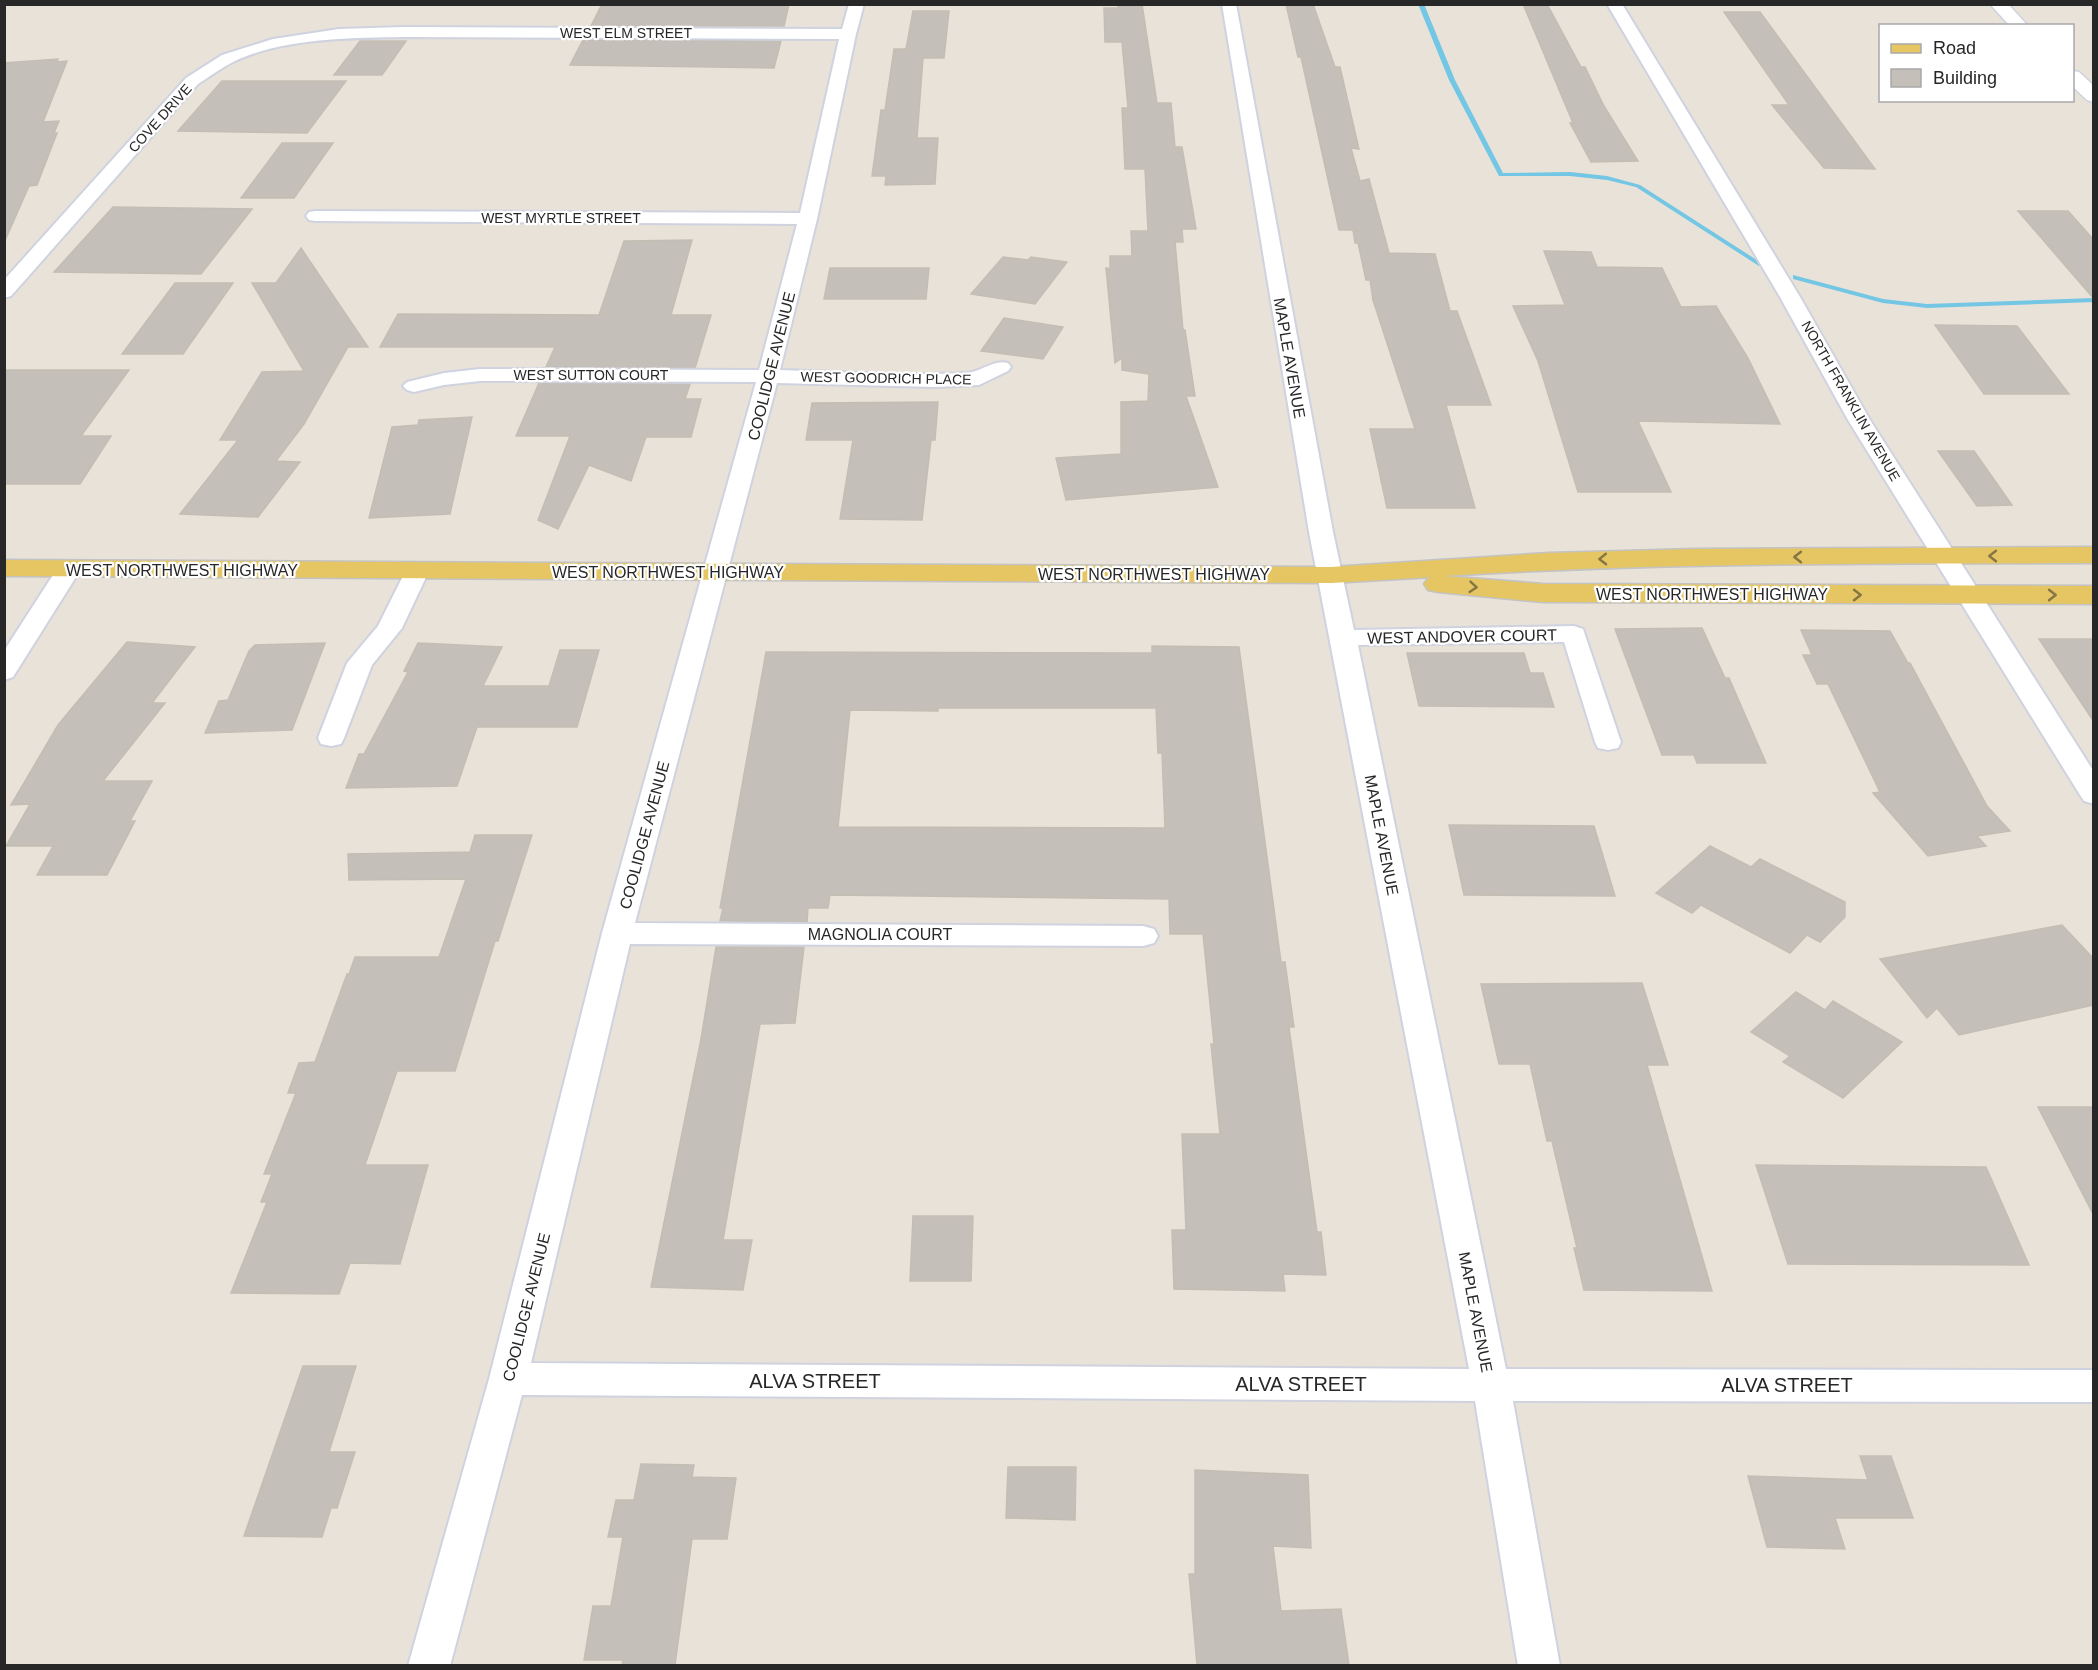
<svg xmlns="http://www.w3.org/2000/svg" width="2098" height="1670" viewBox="0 0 2098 1670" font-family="Helvetica,sans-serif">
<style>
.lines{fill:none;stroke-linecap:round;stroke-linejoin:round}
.stream{fill:#73c6e4;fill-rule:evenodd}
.building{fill:#c4bfb9;stroke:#c3beb3;stroke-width:1.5;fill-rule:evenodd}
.minor-casing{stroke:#cfd2df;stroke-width:4}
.secondary-casing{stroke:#cfd2df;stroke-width:3}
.primary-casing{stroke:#c3c3c3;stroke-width:3}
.minor{fill:#fff;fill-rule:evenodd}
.secondary{fill:#fff;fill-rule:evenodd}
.primary{fill:#e5c662;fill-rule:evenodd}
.oneway{stroke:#867644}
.labels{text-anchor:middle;stroke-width:4.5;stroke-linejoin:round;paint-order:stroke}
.far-street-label{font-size:14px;fill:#272727;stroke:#fff}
.street-label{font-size:16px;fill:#272727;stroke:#fff}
.near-street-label{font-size:20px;fill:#272727;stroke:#fff}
</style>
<rect width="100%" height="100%" fill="#e9e2d9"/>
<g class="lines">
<!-- stream -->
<g class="stream">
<path d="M1418 4H1424L1455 80 1503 173 1570 172 1607 176 1640 185 1763 264V266H1759L1636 187 1607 180 1570 176H1499L1449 80Z"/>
<path d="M1793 275 1883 299 1927 304 2094 298V302L1927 308 1883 303 1793 279Z"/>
</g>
</g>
<!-- building -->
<g class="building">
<path d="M602 4H789L784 26H591Z"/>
<path d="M1118 4H1142L1157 103H1171L1175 147H1182L1196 229H1182L1183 242H1175L1183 330H1185L1195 396H1186L1218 487 1066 500 1056 458 1121 454V402L1148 401 1149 374 1122 370V358L1115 363 1106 268 1110 269V256H1132L1131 231H1148L1145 169H1125L1122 108H1128L1122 42H1105L1104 8H1118Z"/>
<path d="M1286 4H1313L1335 67H1340L1359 149 1351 148 1360 181 1369 179 1389 253 1435 254 1450 311H1457L1491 405H1446L1475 508H1387L1370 429H1415L1373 300 1370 280H1366L1358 243H1355L1353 230H1339L1301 57H1298Z"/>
<path d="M1523 4H1547L1581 67H1585L1604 106 1638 161 1591 162 1570 123H1573Z"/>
<path d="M913 11H949L944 58H923L917 138H938L935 184 885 185 886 176H872L881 110H885L894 49H906Z"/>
<path d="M1724 12H1760L1875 169 1824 168 1772 105H1789Z"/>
<path d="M583 40 781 41 774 68 570 65Z"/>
<path d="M360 41H406L382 75H334Z"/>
<path d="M58 59 57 62 67 61 43 122 59 121 54 133H57L37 185 29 186 4 243V63Z"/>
<path d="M222 81H346L307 133 178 131Z"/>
<path d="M282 143H333L294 198H241Z"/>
<path d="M113 207 252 209 201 274 54 272Z"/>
<path d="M2018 211H2068L2094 240V299Z"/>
<path d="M692 240 671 315H711L695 368 546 367 555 347H380L398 314 599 315 624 241Z"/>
<path d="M301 248 368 347H348L304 424 276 461 300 462 258 517 180 514 238 440H220L262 372 304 371 252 283H276Z"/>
<path d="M1544 251 1591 252 1597 267 1662 268 1681 307 1716 306 1748 358 1780 424 1638 421 1671 492H1578L1538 361 1513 306 1565 305Z"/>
<path d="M1003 257 1028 260 1031 257 1067 262 1035 304 971 294Z"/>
<path d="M830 268H929L926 299H824Z"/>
<path d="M175 283H233L183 354H122Z"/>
<path d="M1004 318 1063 327 1043 359 981 351Z"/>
<path d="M1935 325 2017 326 2069 394H1984Z"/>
<path d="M4 370H129L81 436H111L80 484H4Z"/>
<path d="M539 383 690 384 685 399H701L691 437H646L631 481 589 465 558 529 538 520 570 436H516Z"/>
<path d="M938 402 935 440H931L922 520 840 519 853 440H806L812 403Z"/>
<path d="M472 417 450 514 369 518 392 427 418 425 419 420Z"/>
<path d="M1938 451H1974L2012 505 1977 506Z"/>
<path d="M1702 628 1725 678H1729L1766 763H1697L1694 755H1662L1615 629Z"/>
<path d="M1801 630 1890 631 1908 663H1910L1987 806 2010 831 1977 836 1986 846 1928 856 1873 793 1880 792 1828 684H1817L1803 655H1812Z"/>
<path d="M2039 639H2094V722Z"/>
<path d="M127 642 195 647 152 703H165L103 781H152L130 821H135L107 875H37L53 846H6L30 804 11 805 58 725Z"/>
<path d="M325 643 292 730 205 733 219 701 228 700 249 651 255 645Z"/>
<path d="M418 643 502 647 483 686H549L560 650H599L577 727H477L457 786 346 788 359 754H364L408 672 404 671Z"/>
<path d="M1152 646 1239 647 1281 962H1285L1294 1027H1289L1317 1232H1321L1326 1275 1283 1274 1285 1291 1174 1289 1172 1230H1186L1182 1134H1220L1211 1044H1214L1203 934H1170L1169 899 830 895 828 908H808L807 922 720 921 723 908H720L766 652 1152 653ZM938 708H1156L1158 753H1162L1165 828 838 827 850 710 938 711Z"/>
<path d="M1407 653H1524L1530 673H1543L1554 707 1419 706Z"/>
<path d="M1449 825 1594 826 1615 896 1464 895Z"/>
<path d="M475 835H532L498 941H495L455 1071H397L365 1165H428L400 1264 350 1263 339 1294 231 1293 267 1202H261L272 1174H264L296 1093H288L299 1063 315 1062 347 974H349L355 957H439L466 879 349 880 348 854 470 852Z"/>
<path d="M1710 846 1751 867 1760 859 1845 902V917L1820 942 1807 935 1790 953 1701 905 1692 913 1656 893Z"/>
<path d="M2062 925 2094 959V1005L1959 1035 1937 1008 1927 1018 1880 959Z"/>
<path d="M716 947H804L795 1023 760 1024 723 1240H752L743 1290 651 1287 701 1039Z"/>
<path d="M1642 983 1668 1065H1647L1712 1291 1584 1290 1574 1248H1577L1552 1141H1547L1530 1064H1499L1481 984Z"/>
<path d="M1796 992 1825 1010 1833 1001 1902 1042 1843 1098 1783 1062 1790 1056 1751 1032Z"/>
<path d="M2038 1107H2094V1216Z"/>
<path d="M1756 1165 1986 1167 2029 1265 1788 1264Z"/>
<path d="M913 1216H973L971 1281H910Z"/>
<path d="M303 1366H356L329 1452H355L337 1508H331L322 1537 244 1536Z"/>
<path d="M1860 1456H1891L1913 1518H1835L1845 1549 1767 1547 1748 1476 1868 1480Z"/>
<path d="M641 1464 694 1465 692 1477 736 1478 727 1539H692L675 1665H622L623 1660H584L593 1606H611L623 1537H608L616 1500H634Z"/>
<path d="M1008 1467H1076L1075 1520 1006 1518Z"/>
<path d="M1195 1470 1308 1475 1311 1548 1273 1546 1281 1611 1341 1609 1349 1665H1197L1189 1574H1195Z"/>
</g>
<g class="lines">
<!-- minor casing -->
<g class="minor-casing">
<g id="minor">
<path d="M849 4H864L856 34 817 219 780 370C842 372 904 376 965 373 981 373 992 359 1008 363L1011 367 1008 371 979 385 934 387 777 383 635 923 1143 926 1154 929 1158 936 1154 943 1143 946 630 944 531 1363 1469 1369 1309 532 1222 4H1236L1333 532 1354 630 1574 626 1583 629 1621 742 1618 748 1608 750 1598 748 1595 742 1564 642 1358 645 1506 1369 2094 1370V1402L1513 1401 1560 1666H1518L1475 1401 522 1395 450 1666H408L489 1379 602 933 756 382 480 381 444 385 414 392 407 390 403 386 407 382 444 373 480 369 759 370 797 224 315 221 309 220 306 216 309 212 315 211 800 213 839 39 403 37C350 38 282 38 233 62 221 68 209 77 198 84L11 296 4 298V280L186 78 222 55 273 39 339 29 403 27 842 29Z"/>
<path d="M1607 4H1622L1800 297 1870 420 2094 772V804L2084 801 2080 795 1848 420 1780 297Z"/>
<path d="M69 562 78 564 81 569 13 677 4 680V651L60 564Z"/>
<path d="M417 564 426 566 429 571 402 628 372 665 344 738 341 744 331 746 321 744 318 738 347 663 378 626 408 566Z"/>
</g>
</g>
<!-- secondary casing -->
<g class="secondary-casing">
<g id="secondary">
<path d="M1990 4H2008L2028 26H2010Z"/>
<path d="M2072 71 2079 72 2094 86V102L2087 100 2072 86Z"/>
</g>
</g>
<!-- primary casing -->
<g class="primary-casing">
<path id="primary" d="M2094 547V563C1877 564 1660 562 1444 576L1543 584 2094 586V604L1543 602 1438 592 1428 590 1424 584 1428 578 1433 577 1331 583 4 576V560L1331 567 1549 553 1696 549Z"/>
</g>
<!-- minor -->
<use href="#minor" class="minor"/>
<!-- secondary -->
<use href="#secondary" class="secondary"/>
<!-- primary -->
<use href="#primary" class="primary"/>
</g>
<!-- one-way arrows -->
<defs><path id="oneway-chevron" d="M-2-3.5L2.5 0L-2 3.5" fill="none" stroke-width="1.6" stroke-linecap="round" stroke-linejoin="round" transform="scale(1.5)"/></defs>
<g class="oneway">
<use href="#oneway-chevron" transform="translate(1993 556) rotate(180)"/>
<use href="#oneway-chevron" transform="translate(1798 557) rotate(180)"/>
<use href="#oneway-chevron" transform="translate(1603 559) rotate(179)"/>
<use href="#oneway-chevron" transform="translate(1473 587) rotate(5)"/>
<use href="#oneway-chevron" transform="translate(1857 595)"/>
<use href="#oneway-chevron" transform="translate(2052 595)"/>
</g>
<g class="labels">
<!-- far-street labels -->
<g class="far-street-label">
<text x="626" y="38">WEST ELM STREET</text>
<text transform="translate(160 118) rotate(-48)" y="5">COVE DRIVE</text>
<text x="561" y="223">WEST MYRTLE STREET</text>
<text x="591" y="380">WEST SUTTON COURT</text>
<text transform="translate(886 378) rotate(1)" y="5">WEST GOODRICH PLACE</text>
<text transform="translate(1851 401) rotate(60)" y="5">NORTH FRANKLIN AVENUE</text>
</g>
<!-- street labels -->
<g class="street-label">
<text transform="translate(1290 358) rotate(80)" y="6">MAPLE AVENUE</text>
<text transform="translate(771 366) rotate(-76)" y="6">COOLIDGE AVENUE</text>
<text x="182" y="576">WEST NORTHWEST HIGHWAY</text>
<text x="668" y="578">WEST NORTHWEST HIGHWAY</text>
<text x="1154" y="580">WEST NORTHWEST HIGHWAY</text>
<text x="1712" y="600">WEST NORTHWEST HIGHWAY</text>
<text transform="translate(1462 636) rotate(-1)" y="6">WEST ANDOVER COURT</text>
<text transform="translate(644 835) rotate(-75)" y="6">COOLIDGE AVENUE</text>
<text transform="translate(1382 835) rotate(79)" y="6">MAPLE AVENUE</text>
<text x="880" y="940">MAGNOLIA COURT</text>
<text transform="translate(526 1307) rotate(-76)" y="6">COOLIDGE AVENUE</text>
<text transform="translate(1476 1312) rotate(79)" y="6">MAPLE AVENUE</text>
</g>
<!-- near-street labels -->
<g class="near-street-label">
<text x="815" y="1388">ALVA STREET</text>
<text x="1301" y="1391">ALVA STREET</text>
<text x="1787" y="1392">ALVA STREET</text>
</g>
</g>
<!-- border -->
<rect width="2098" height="1670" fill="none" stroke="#272727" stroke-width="12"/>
<!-- legend -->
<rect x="1879" y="24" width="195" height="78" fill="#ffffff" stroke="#a9a9a9" stroke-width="1.5"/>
<rect x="1891" y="44" width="30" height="9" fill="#e5c662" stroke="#a9a9a9" stroke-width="1.5"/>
<text x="1933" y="54" font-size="18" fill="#272727">Road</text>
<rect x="1891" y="69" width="30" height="18" fill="#c4bfb9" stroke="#a9a9a9" stroke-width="1.5"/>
<text x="1933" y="84" font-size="18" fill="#272727">Building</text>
</svg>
